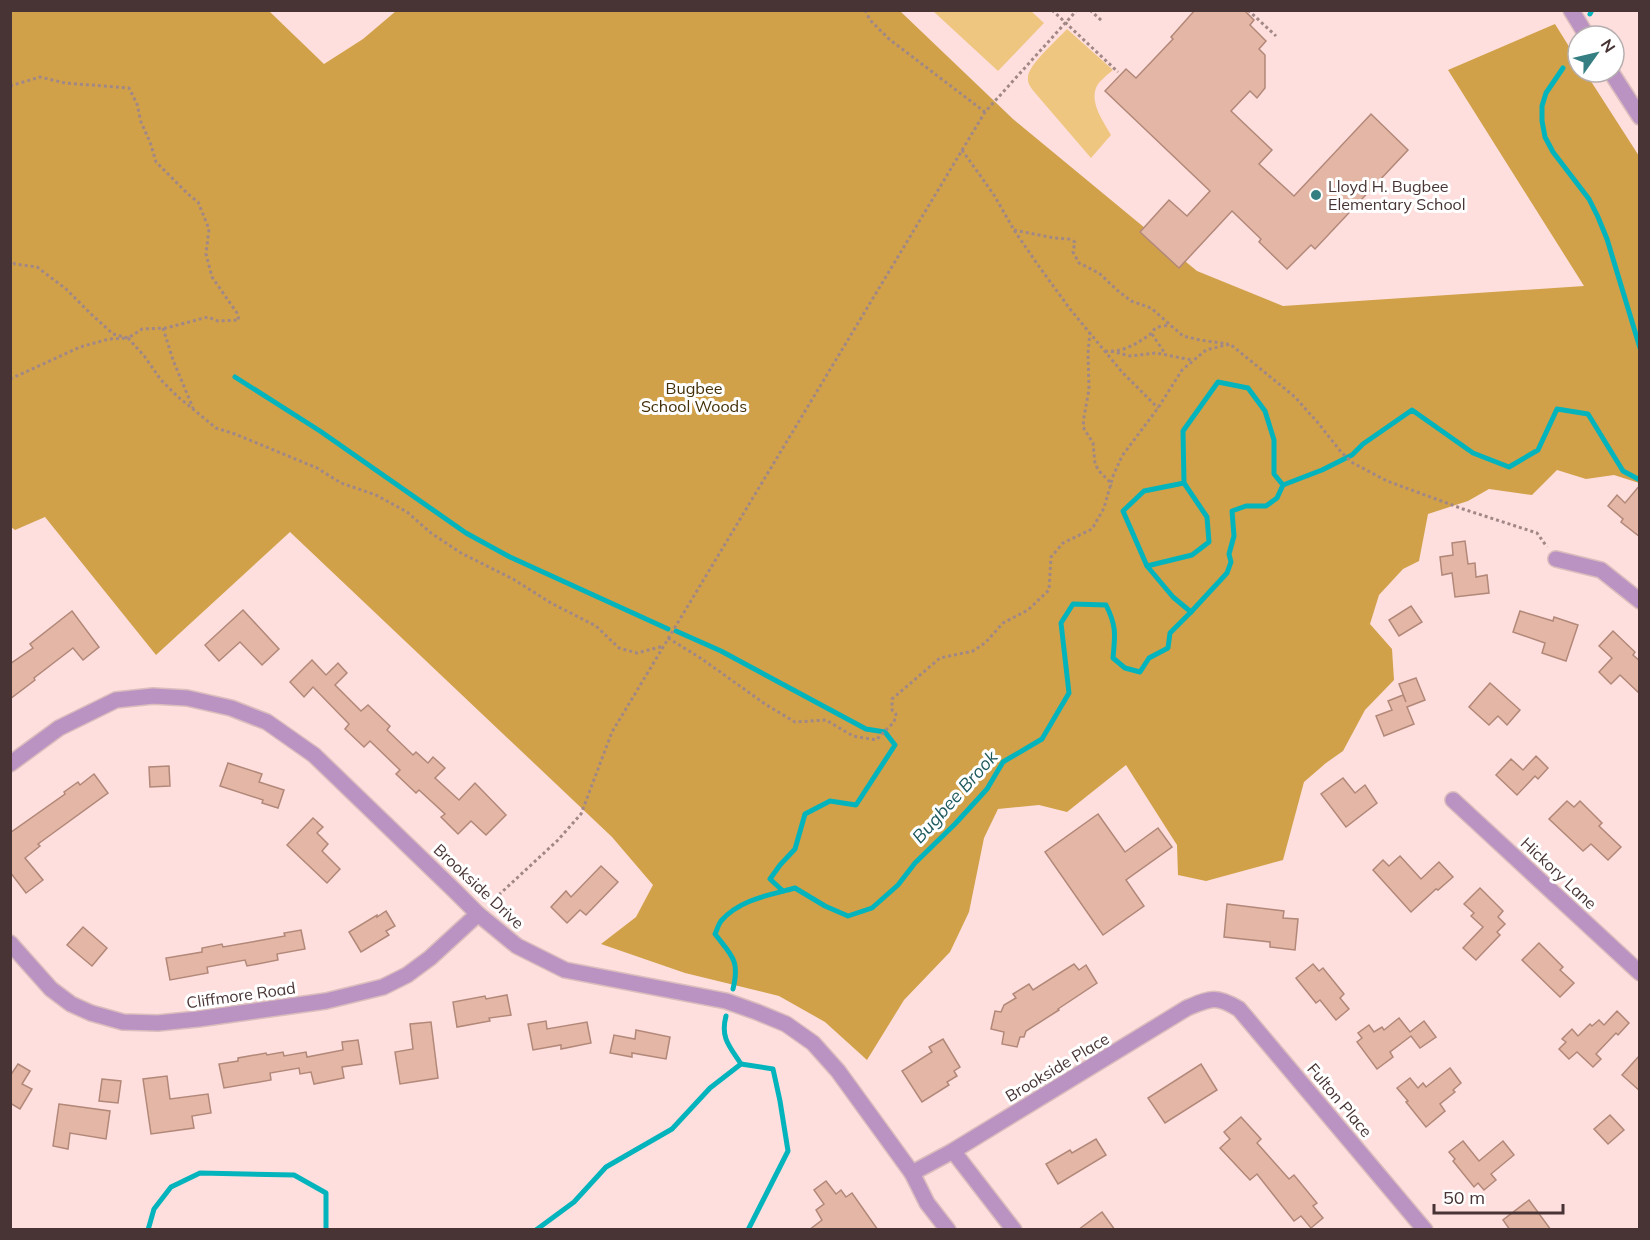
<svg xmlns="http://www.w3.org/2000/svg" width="1650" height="1240" viewBox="0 0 1650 1240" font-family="Mulish,sans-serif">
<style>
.green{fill:#efc680}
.forest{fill:#d1a14a}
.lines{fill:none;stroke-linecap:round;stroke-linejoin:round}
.stream{stroke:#04b4bc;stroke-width:5}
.building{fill:#e3b6a6;stroke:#b28879;stroke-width:1.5}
.minor-casing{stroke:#dabdbc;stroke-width:18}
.path{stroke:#a18887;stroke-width:3;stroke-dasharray:3 3;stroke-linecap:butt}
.minor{stroke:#ba93c3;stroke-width:15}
.poi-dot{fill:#357e82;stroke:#fff;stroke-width:2}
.labels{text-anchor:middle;stroke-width:6;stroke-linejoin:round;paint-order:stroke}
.poi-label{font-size:16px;fill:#483434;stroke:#fff;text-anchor:start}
.park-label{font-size:16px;fill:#422f08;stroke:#fff}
.street-label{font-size:16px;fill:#483434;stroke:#fff}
.water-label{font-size:18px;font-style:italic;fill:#1d585b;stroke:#fff}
</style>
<rect width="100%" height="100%" fill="#fedfde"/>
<!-- green -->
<g class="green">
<path d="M933 11H1031L1044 23 998 71Z"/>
<path d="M1067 29 1113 70C1107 75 1098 82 1096 88 1090 104 1104 122 1111 135L1091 158 1036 94C1032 89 1027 84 1028 77 1028 65 1058 39 1067 29Z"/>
</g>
<!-- forest -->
<path class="forest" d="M10 11H269L324 64 363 39 396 11H900L1013 119 1197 271 1283 306 1584 286 1448 70 1555 24 1578 61V72H1585L1639 156V483L1614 475 1586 479 1557 470 1532 495 1489 489 1468 501 1428 514 1419 561 1403 569 1379 595 1370 624 1392 649 1394 680 1365 710 1343 751 1326 763 1304 782 1283 860 1206 881 1178 875 1177 845 1126 765 1067 812 1039 805 998 809 984 838 969 912 950 952 904 1000 867 1060 825 1022 779 996 685 973 601 944 636 917 653 885 612 837 290 532 156 655 45 517 15 530 11 527Z"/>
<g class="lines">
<!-- stream -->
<g class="stream">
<path d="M1590 14 1592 10"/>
<path d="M1563 68 1546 93 1542 106V121L1545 137 1553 152 1589 199 1598 217 1607 239 1640 348"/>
<path d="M235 377 320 431 466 533 510 557 668 629"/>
<path d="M1147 566 1192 555 1209 542 1207 517 1184 483"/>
<path d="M1191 612 1227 573 1231 562 1229 554 1234 536 1232 511 1246 506H1266L1277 498 1283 485"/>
<path d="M676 631 721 651 866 729 885 732 895 745 856 805 830 801 805 814 795 849 780 865 770 879 783 891"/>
<path d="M733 989C740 960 732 956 715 934 717 930 718 925 721 921 739 900 769 895 795 888L825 906 848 916 872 908 898 885 915 863 955 824 987 789 1003 762 1042 739 1069 693 1061 623 1073 604 1106 605C1117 627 1115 635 1113 658L1125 668 1140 672 1149 658 1168 648 1170 633 1191 612 1173 597 1147 566 1123 511 1144 491 1184 483 1183 431 1218 382 1248 388 1265 411 1274 440V474L1283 485 1322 470 1352 455 1363 444 1412 410 1473 453 1509 467 1538 450 1557 409 1588 414 1623 471 1640 480"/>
<path d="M726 1016C720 1038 730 1047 741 1064"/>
<path d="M148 1230 154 1209 171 1187 200 1173 294 1175 326 1193V1230"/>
<path d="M536 1230 574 1202 606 1167 672 1129 710 1088 741 1064 773 1069 780 1101 788 1151 748 1230"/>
</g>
</g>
<!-- building -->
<g class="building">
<path d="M1195 10H1244L1254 20 1250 25 1266 41 1259 49 1265 55V88L1257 98 1250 91 1231 111 1272 150 1259 164 1294 196 1371 114 1408 150 1315 249 1311 245 1287 269 1259 242 1261 239 1232 211 1179 268 1140 232 1169 200 1187 216 1210 191 1105 91 1126 69 1136 78 1173 39 1171 37Z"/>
<path d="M1640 485V537L1621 522 1623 519 1608 506 1617 495 1625 503Z"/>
<path d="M1465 541 1468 564 1475 563 1476 577 1487 575 1489 593 1455 597 1452 573 1442 575 1440 557 1453 555 1452 543Z"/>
<path d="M1411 606 1422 622 1399 636 1389 620Z"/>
<path d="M243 610 279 649 262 665 240 642 219 661 205 645Z"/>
<path d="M72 611 99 647 83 660 73 648 34 678 35 680 10 699V664L33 648 30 644Z"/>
<path d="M1520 611 1553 621 1554 617 1578 625 1566 661 1542 653 1545 643 1513 632Z"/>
<path d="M1613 631 1635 652 1633 655 1640 661V694L1620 675 1611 684 1599 672 1612 658 1599 646Z"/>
<path d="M312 660 326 675 338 663 347 673 335 685 361 711 368 705 390 726 387 730 413 755 416 752 428 763 433 757 445 768 435 778 459 800 475 783 506 815 486 835 471 821 458 834 441 817 445 814 419 790 416 793 396 774 400 770 370 741 364 747 345 729 349 724 313 687 304 697 290 682Z"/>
<path d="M1416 678 1425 700 1407 707 1414 724 1384 736 1376 716 1392 710 1388 701 1403 695 1406 702 1399 684Z"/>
<path d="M1490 683 1520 710 1507 725 1498 716 1489 725 1469 707Z"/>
<path d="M1536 756 1548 768 1538 779 1535 776 1517 795 1496 775 1511 759 1523 770Z"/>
<path d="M228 763 262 774 259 782 284 790 278 808 262 803 263 800 220 786Z"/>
<path d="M169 766 170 786 150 787 149 767Z"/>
<path d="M94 774 108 793 38 844 40 846 25 858 43 880 26 893 10 872V833L65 794 64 792 78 782 80 785Z"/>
<path d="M1343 778 1355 793 1365 785 1377 803 1346 827 1321 794Z"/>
<path d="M1567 801 1574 807 1580 801 1602 823 1599 826 1621 847 1608 860 1591 844 1583 851 1549 819Z"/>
<path d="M1098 814 1125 852 1158 828 1172 847 1126 880 1144 906 1103 935 1045 852Z"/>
<path d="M313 818 323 827 317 833 328 844 322 851 340 869 327 883 287 845Z"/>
<path d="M1400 856 1421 879 1439 862 1453 877 1438 890 1436 889 1411 912 1373 870 1383 860 1389 866Z"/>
<path d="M601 866 618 882 586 915 580 910 567 923 551 907 566 891 571 897Z"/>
<path d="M1480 888 1503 911 1498 917 1505 924 1497 932 1500 935 1476 960 1463 948 1483 927 1471 916 1474 913 1464 904Z"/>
<path d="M1227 904 1284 911 1283 918 1298 919 1295 950 1270 947V942L1224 937Z"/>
<path d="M386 911 395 926 386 931 389 935 361 952 349 932 377 915V917Z"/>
<path d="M83 927 107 948 92 966 67 945Z"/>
<path d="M301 930 305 949 277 954 278 960 247 966 245 960 207 967 208 973 170 980 166 958 202 952V948L222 944 223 947 285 936 284 933Z"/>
<path d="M1539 943 1563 967 1560 970 1574 983 1560 997 1522 960Z"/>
<path d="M1074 964 1079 970 1086 965 1097 983 1058 1009 1059 1010 1026 1031 1024 1037H1020L1017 1047 1002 1044 1004 1032 991 1029 995 1011 1001 1012 1004 1005 1016 998 1013 994 1029 984 1033 990Z"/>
<path d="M1313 964 1319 971 1323 968 1344 994 1340 998 1349 1009 1336 1020 1320 1000 1316 1003 1296 978Z"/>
<path d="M507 995 511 1015 489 1018 490 1021 457 1027 453 1002 485 996 486 999Z"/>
<path d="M1617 1011 1629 1023 1618 1035 1616 1033 1596 1054 1601 1059 1593 1067 1577 1052 1569 1059 1559 1049 1566 1042 1562 1039 1572 1029 1578 1036 1590 1024 1592 1026 1599 1020 1604 1025Z"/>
<path d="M1399 1018 1410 1032 1424 1021 1436 1037 1420 1048 1411 1036 1390 1052 1393 1057 1377 1069 1357 1042 1362 1038 1358 1033 1369 1025 1374 1032 1382 1027 1384 1030Z"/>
<path d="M546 1021 547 1029 587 1022 591 1043 561 1049V1045L533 1050 528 1024Z"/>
<path d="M431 1022 438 1078 400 1084 395 1052 413 1049 410 1024Z"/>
<path d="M636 1030 670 1037 666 1059 632 1053V1057L610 1053 614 1035 635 1039Z"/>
<path d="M943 1039 960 1067 954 1071 957 1076 947 1082 949 1085 922 1102 902 1071 932 1052 929 1047Z"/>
<path d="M358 1040 362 1064 342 1067 344 1078 314 1084 311 1072 300 1074 299 1068 270 1073 271 1080 224 1088 219 1064 238 1061V1058L266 1053 267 1055 283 1052 284 1056 306 1052 307 1057 343 1050 342 1042Z"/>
<path d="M1640 1055V1091L1622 1075Z"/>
<path d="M18 1064 30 1071 22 1084 32 1089 20 1109 10 1103V1076Z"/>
<path d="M1201 1064 1217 1090 1165 1123 1148 1098Z"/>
<path d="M1450 1068 1461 1083 1453 1090 1455 1092 1440 1104 1445 1111 1426 1127 1406 1102 1408 1101 1397 1088 1410 1078 1418 1088 1423 1083 1426 1087Z"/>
<path d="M167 1076 170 1099 208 1094 211 1113 192 1116 194 1128 151 1134 143 1079Z"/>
<path d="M102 1079 121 1081 118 1103 99 1101Z"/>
<path d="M59 1104 110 1111 106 1139 70 1133 68 1149 53 1146Z"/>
<path d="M1610 1115 1624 1130 1608 1144 1594 1129Z"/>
<path d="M1241 1117 1261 1139 1257 1143 1289 1179 1294 1175 1317 1203 1313 1206 1323 1218 1311 1228 1301 1216 1294 1221 1257 1174 1250 1180 1220 1148 1230 1139 1224 1132Z"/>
<path d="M1096 1139 1106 1155 1058 1184 1046 1164 1070 1150 1072 1153Z"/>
<path d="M1463 1141 1479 1161 1503 1141 1514 1155 1491 1174 1496 1180 1484 1190 1478 1183 1474 1187 1453 1161 1455 1159 1449 1152Z"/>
<path d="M826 1181 836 1194 841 1190 846 1197 852 1193 878 1230H809L822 1220 816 1210 824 1204 814 1190Z"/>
<path d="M1529 1200 1551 1230H1510L1503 1220Z"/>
<path d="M1102 1212 1115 1230H1078Z"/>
</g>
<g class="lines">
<!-- minor casing -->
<g class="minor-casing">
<g id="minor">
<path d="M1571 10 1587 36"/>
<path d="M1611 72 1640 117"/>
<path d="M1556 559 1601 570 1640 601"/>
<path d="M10 764 59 728 116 700 153 696 187 698 231 708 267 722 314 755 455 891 478 914 517 946 565 970 726 1001 757 1012 786 1024 813 1043 838 1071 912 1173 927 1203 948 1230"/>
<path d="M1453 800 1640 973"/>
<path d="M10 943 51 989 71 1004 91 1013 123 1022 158 1023 198 1019 326 1001 383 987 407 975 430 958 478 914"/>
<path d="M953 1151 1014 1230"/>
<path d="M912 1173 953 1151 1187 1008C1211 998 1216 995 1239 1009L1425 1230"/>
</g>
</g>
<!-- path -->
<g class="path">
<path d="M865 10 870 20 889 39 985 112"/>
<path d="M1052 10 1118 72"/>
<path d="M1090 10 1103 22"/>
<path d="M1248 10 1276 36"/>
<path d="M10 86 40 77 65 83 129 88 137 104 141 122 150 142 156 162 188 194 198 202 209 229 206 254 212 277 237 313 239 320 218 321 208 317 166 328 142 329 128 338 113 334 91 314 66 289 37 267 15 264 10 260"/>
<path d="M962 150 994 195 1014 230 1038 265 1070 309 1122 372 1158 408"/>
<path d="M1014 230 1054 238 1069 239 1075 242 1073 252 1079 263 1099 273 1117 290 1131 301 1151 308 1183 336 1200 340 1228 344"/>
<path d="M163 328 173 360 193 408"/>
<path d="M1090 332 1088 353 1089 389 1084 417 1083 427 1093 443 1095 464 1099 471 1110 482 1111 486"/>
<path d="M1152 334 1166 355"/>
<path d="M1105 351C1121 353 1137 344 1149 335 1152 333 1153 330 1156 328 1160 326 1166 326 1170 325"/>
<path d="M1111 351 1130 356 1156 353 1192 360"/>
<path d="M10 379 80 347 109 339 128 338 145 357 161 380 177 396 216 428 235 434 317 468 341 483 376 495 407 512 431 533 461 553 513 579 551 603 596 626 619 648 637 653 664 646"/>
<path d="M668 638 702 659 765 704 795 722 826 720 853 736 876 740 894 722 896 714 892 710V699L940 658 973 651 985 643 1003 623 1028 610 1049 590 1051 557 1063 543 1092 529 1104 508 1113 476 1122 456 1158 408 1182 370 1206 350 1230 344 1295 397 1319 424 1341 452 1353 463 1387 481 1463 509 1537 533 1547 547"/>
<path d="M490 903 558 840 581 814 612 732 985 112 1077 10"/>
</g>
<!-- minor -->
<use href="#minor" class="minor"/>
</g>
<!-- markers -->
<circle class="poi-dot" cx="1316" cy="195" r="6"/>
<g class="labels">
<!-- poi labels -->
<g class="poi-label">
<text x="1328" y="192">Lloyd H. Bugbee<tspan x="1328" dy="18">Elementary School</tspan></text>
</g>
<!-- park labels -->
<g class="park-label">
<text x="694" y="394">Bugbee<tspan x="694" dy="18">School Woods</tspan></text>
</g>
<!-- street labels -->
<g class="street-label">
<text transform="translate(1559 873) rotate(43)" y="6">Hickory Lane</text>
<text transform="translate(479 886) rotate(43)" y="6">Brookside Drive</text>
<text transform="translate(241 995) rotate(-8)" y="6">Cliffmore Road</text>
<text transform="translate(1057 1067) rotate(-31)" y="6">Brookside Place</text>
<text transform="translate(1340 1100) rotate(50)" y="6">Fulton Place</text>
</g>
<!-- water labels -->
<g class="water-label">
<text transform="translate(955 797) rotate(-48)" y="6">Bugbee Brook</text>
</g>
</g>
<!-- border -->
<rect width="1650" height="1240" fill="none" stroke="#483434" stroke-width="24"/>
<!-- north arrow -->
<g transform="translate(1596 54) rotate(56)"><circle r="28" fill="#ffffff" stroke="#b6aeae" stroke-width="1.5"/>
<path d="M0-4.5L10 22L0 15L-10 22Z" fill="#357e82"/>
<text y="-9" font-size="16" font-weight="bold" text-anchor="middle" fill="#483434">N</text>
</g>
<!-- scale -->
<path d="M1434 1204v9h129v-9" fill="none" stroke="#483434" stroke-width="3"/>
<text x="1443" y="1204" font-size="18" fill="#483434" stroke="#ffffff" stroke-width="4.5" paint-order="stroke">50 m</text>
</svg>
